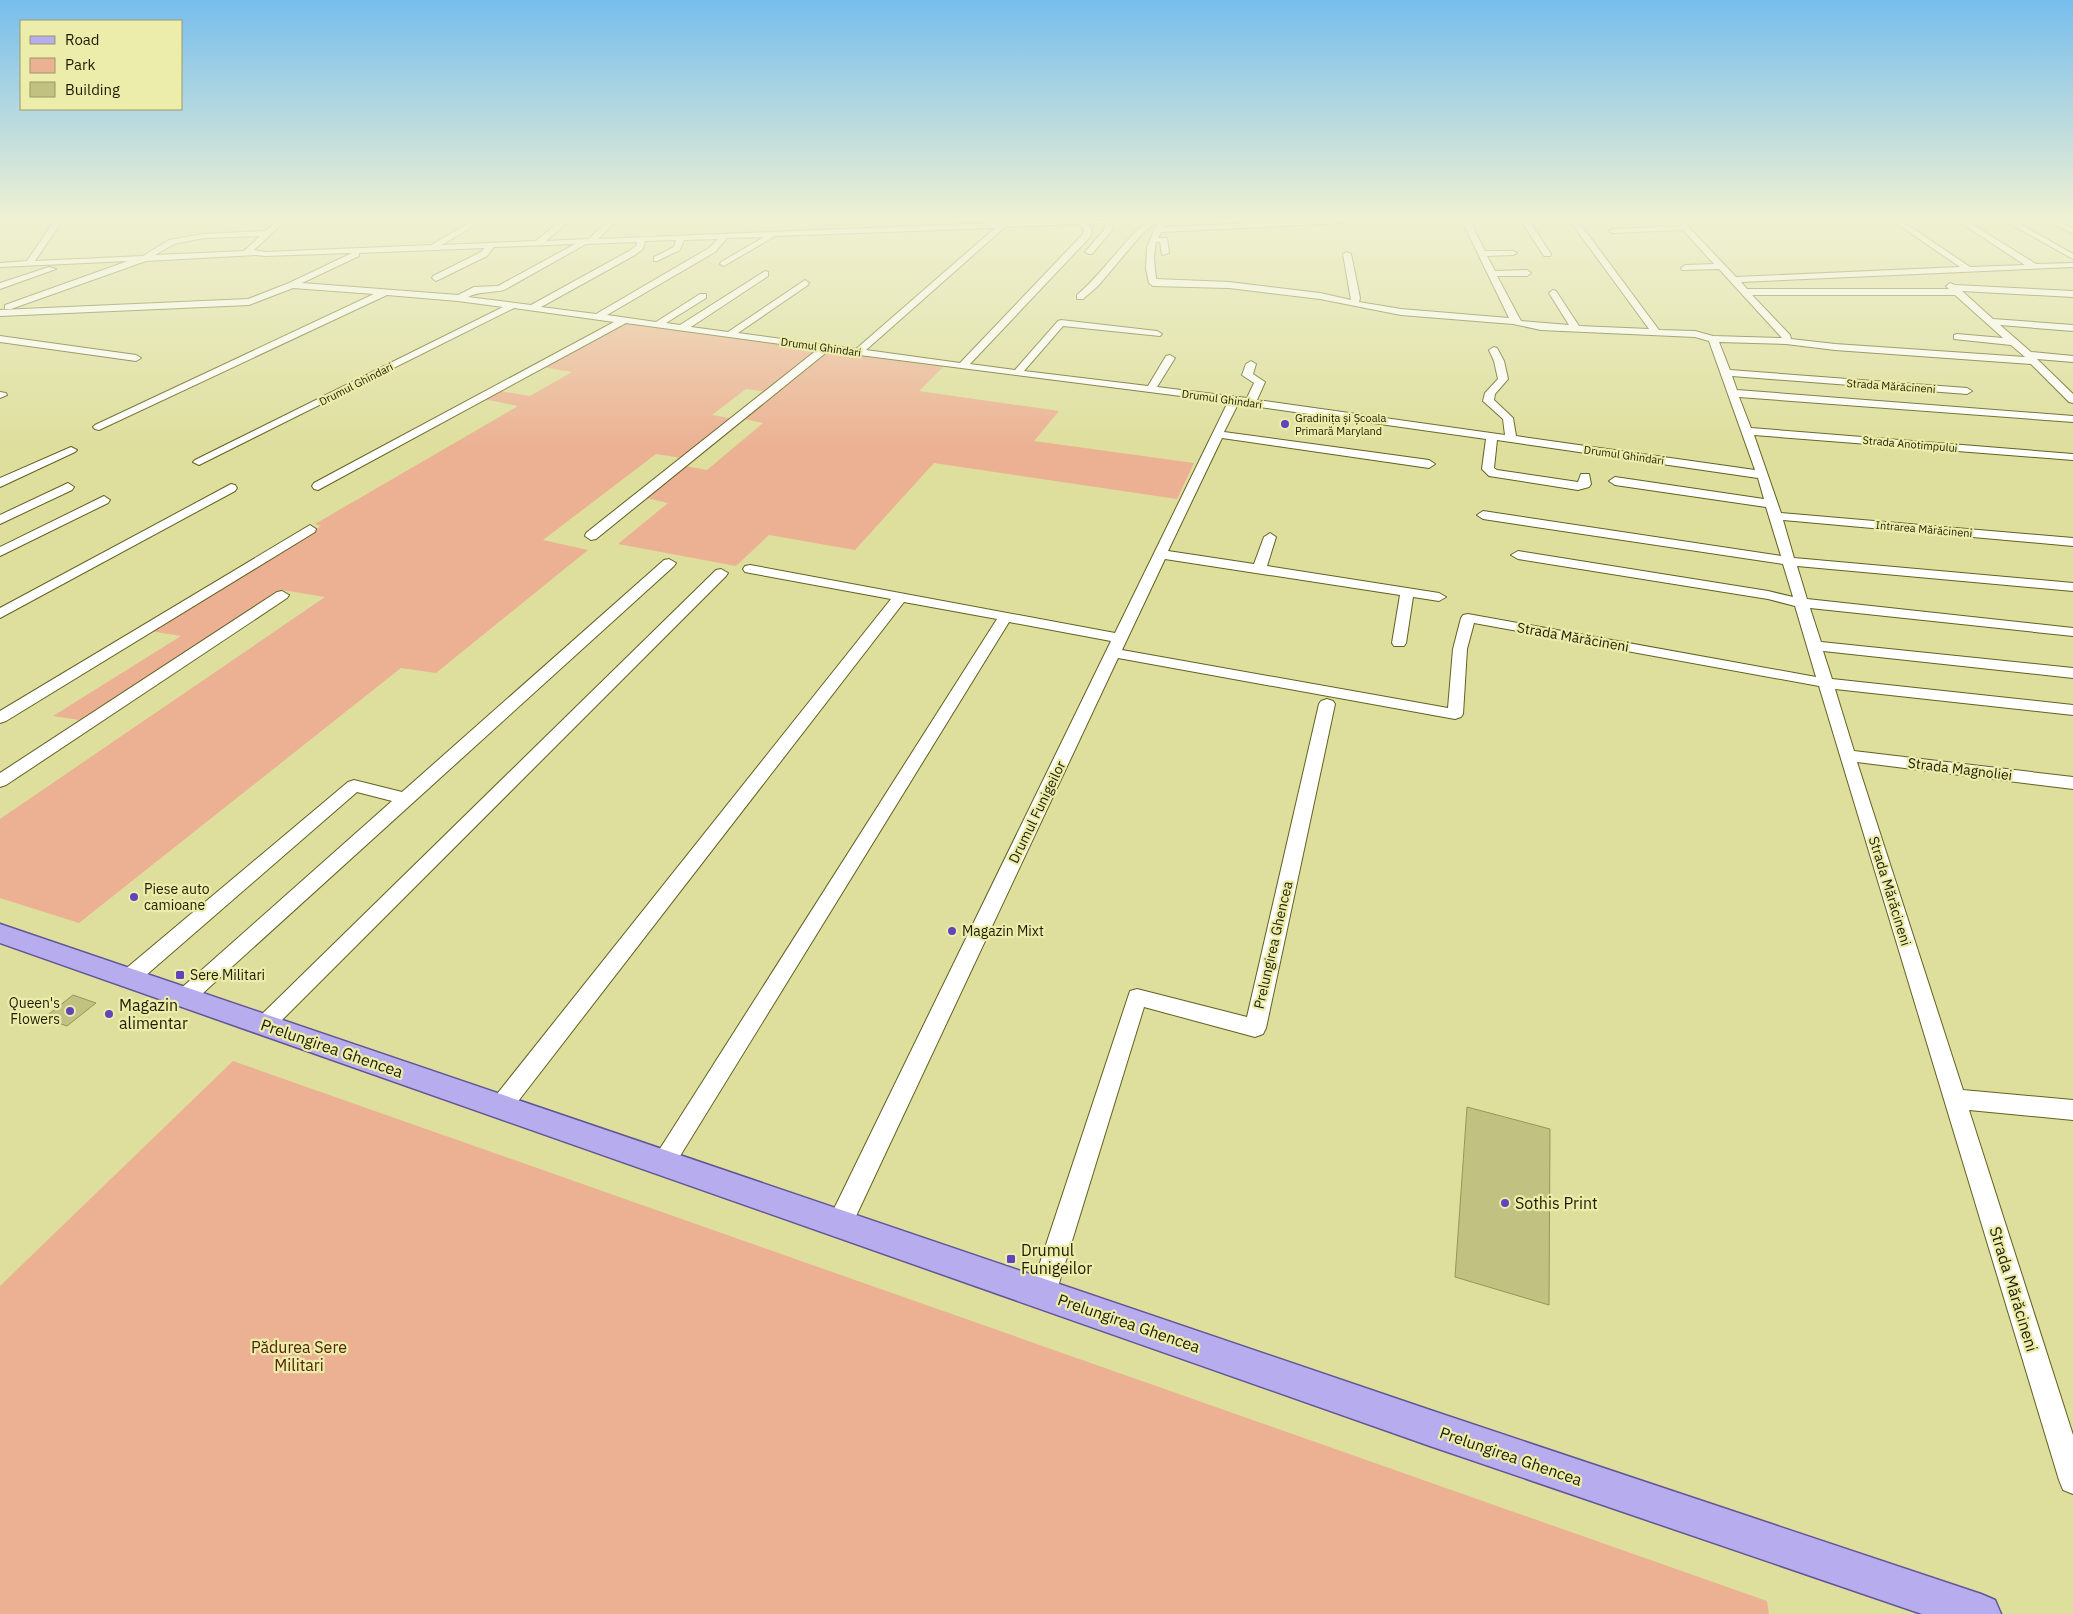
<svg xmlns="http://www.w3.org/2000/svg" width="2073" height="1614" viewBox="0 0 2073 1614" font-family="'IBM Plex Sans',sans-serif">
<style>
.green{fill:#ecb193}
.building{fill:#c1c181;stroke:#969656}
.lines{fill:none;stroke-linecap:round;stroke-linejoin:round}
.minor-casing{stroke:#616121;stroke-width:2}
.major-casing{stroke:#625694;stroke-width:3}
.minor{fill:#fff;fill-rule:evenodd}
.major{fill:#b7aced;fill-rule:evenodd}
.poi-dot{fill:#6044bc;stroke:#ecedaa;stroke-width:2}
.labels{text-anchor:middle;stroke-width:4.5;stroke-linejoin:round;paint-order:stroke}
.far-street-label{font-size:11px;fill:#1d1d04;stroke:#ecedaa}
.far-poi-label{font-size:11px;fill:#1d1d04;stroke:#ecedaa;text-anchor:start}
.street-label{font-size:14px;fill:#1d1d04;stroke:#ecedaa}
.poi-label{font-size:14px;fill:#1d1d04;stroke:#ecedaa;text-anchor:start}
.near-poi-label{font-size:16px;fill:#1d1d04;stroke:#ecedaa;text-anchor:start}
.near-street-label{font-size:16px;fill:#1d1d04;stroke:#ecedaa}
.near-park-label{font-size:16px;fill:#532304;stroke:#ecedaa}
</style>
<rect width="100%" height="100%" fill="#dedf9d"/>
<!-- green -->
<g class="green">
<path d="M1164 221H1239V223L1163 227Z"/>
<path d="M625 323 943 367 919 391 1059 411 1034 441 1194 463 1177 499 934 463 855 550 769 535 736 566 618 544 668 503 646 498 685 466 707 470 763 423 744 419 776 393 746 389 712 415 734 419 682 458 656 454 543 540 588 550 436 673 401 668 79 923 0 898V819L325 597 282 590 79 720 53 716 181 636 150 631 321 526 315 524 518 406 484 399 500 391 530 396 572 372 543 367Z"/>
<path d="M233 1061 1767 1601 1769 1614H0V1286Z"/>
</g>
<!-- building -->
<g class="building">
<path d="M73 995 96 1003 67 1026 44 1018Z"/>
<path d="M1467 1107 1550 1129 1549 1305 1455 1277Z"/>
</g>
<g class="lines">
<!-- minor casing -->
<g class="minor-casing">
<g id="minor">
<path d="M54 221H62L35 261 143 256 169 240 204 234 266 231 276 221H285L254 250 265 252 431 245 472 221 480 222 442 245 536 241 560 221H569L546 241 589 239 607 221H616L598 239 1043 221H1114L1112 230 1092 254H1089L1085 252 1104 230 1106 223 1087 224 1092 229 1090 237 970 364 1015 370 1058 321 1061 320 1157 331 1162 334 1160 336 1063 326 1024 371 1148 386 1166 356 1170 355 1175 358 1157 387 1247 398 1254 383 1242 375 1246 364 1251 361 1256 364 1253 374 1265 382 1257 400 1505 435 1503 419 1483 401 1485 393 1498 379 1494 361 1489 350 1494 347 1497 348 1504 361 1508 379 1495 394 1494 400 1513 418 1516 436 1755 470 1709 341 1695 337 1541 330 1513 324 1401 315 1320 299 1229 288 1153 286 1149 283 1146 269 1147 247 1158 221H1166L1164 227 1293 221H1345L1341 223 1161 232 1158 238H1167L1169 253 1162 255 1160 242H1156L1154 258 1156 279 1229 282 1320 293 1351 300 1343 254 1347 252 1351 254 1360 298 1359 302 1401 309 1509 318 1462 221H1470L1485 251H1513L1517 253 1513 255 1487 256 1495 271 1527 270 1531 273 1527 276H1497L1521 321 1569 325 1549 293 1553 290 1556 291 1579 326 1649 329 1570 221H1578L1659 330 1695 331 1713 336 1782 338 1719 269 1682 270 1681 268 1685 265 1714 264 1683 230 1613 233 1609 231 1613 229 1679 226 1675 221H1683L1736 277 1960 267 1893 221H1902L1970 267 2025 265 1958 221H1967L2036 264 2073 263V267L1741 282 1747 289H1949L1946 286 1950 283 1955 285 2073 291V297L1962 291 1993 319 2073 325V331L2000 325 2031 352 2073 356V362L2037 359 2073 394V403L2069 402 2031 364 1835 350 1786 344 1719 342 1730 370 1967 388 1972 391 1967 394 1732 376 1737 390 2073 416V422L1739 397 1751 428 2073 454V460L1754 435 1781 513 2073 538V546L1783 520 1794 558 2073 583V591L1797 566 1807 599 2073 628V636L1810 608 1821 642 2073 668V678L1823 651 1832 679 2073 705V715L1835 689 1854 751 2073 777V789L1857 762 1963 1090 2073 1100V1120L1969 1110 2073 1435V1494L2063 1490 2059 1480 1819 686 1474 623 1467 649 1463 714 1461 717 1455 719 1118 658 849 1231 840 1235 831 1231 828 1223 831 1215 1111 641 1009 622 672 1169 664 1173 656 1169 652 1162 656 1155 997 619 904 602 509 1113 501 1116 493 1113 490 1106 493 1099 891 599 750 573 745 572 743 569 745 566 750 565 1115 633 1228 402 828 351 596 539 591 540 585 536 586 533 818 349 626 323 318 490 314 489 312 486 314 483 614 322 514 308 199 465 193 462 195 460 503 307 458 301 387 295 99 430 95 429 93 427 95 425 374 294 293 288 249 305 0 316V310L248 299 289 283 352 253 265 256 256 255 146 261 11 309H5V305L128 261 0 267V263L27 261ZM1079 224 1084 229 1083 234 960 363 866 350 1005 227ZM995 228 856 349 738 333 808 285 809 283 805 280 728 332 691 327 768 276V272L765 271 680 325 666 323 706 298V294H700L656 322 607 315 715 252 727 238 764 237 721 262 720 264 724 266 775 236ZM260 236 244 251 155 255 174 244 204 238ZM718 239 709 248 596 314 541 307 635 255 643 249 645 241 676 240 674 247 654 257V261H657L680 250 684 240ZM637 242 636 246 629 251 531 305 468 297C479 291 492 293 504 290L586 244ZM575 244 498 286 474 287 458 295 302 283 359 256V253L485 248 481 252 433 276 432 278 436 281 487 256 494 247ZM1752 295H1955L2003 338 1957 334 1954 335V339L2011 345 2025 357 1835 344 1791 339 1790 335ZM1238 404 1486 439 1482 469 1489 476 1578 490 1589 487 1591 484 1589 474H1581L1578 482 1497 470 1494 468 1497 440 1758 478 1764 499 1615 477 1609 481 1615 485 1766 507 1781 556 1483 511 1477 515 1483 519 1783 564 1793 597 1768 591 1518 551 1511 555 1518 559 1768 599 1795 606 1816 677 1468 614 1463 615 1461 618 1453 649 1448 708 1122 650 1165 559 1400 595 1392 643 1394 646H1404L1406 643 1413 597 1439 601 1446 597 1439 593 1267 566 1276 537 1270 533 1264 537 1254 564 1168 551 1222 438 1429 468 1435 464 1429 460 1224 432Z"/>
<path d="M1148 221H1157L1141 235 1098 286 1083 299H1077V295C1103 273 1121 243 1148 221Z"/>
<path d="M1521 221H1529L1551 254 1550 256H1544Z"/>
<path d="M2005 221H2015L2073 254V259Z"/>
<path d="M2050 221H2060L2073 229V234Z"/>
<path d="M49 267 56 269 0 289V283Z"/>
<path d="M0 336 136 355 141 358 136 361 0 342Z"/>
<path d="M0 392 6 393 7 395 0 398Z"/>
<path d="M71 447 77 450 75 452 0 487V478Z"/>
<path d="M68 483 74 487 72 490 0 524V515Z"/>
<path d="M231 484 235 485 237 488 235 491 0 618V608Z"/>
<path d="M104 496 110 500 108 503 0 556V547Z"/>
<path d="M310 525 316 529 315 532 6 721 0 723V711Z"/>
<path d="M669 559 676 563 674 566 192 1003 185 1005 178 1003 175 997 178 991 392 801 357 792 137 983 130 985 123 983 120 977 123 971 348 782 354 780 402 792 664 560Z"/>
<path d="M721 569 728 573 726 576 271 1031 264 1034 257 1031 253 1025 257 1019 716 570Z"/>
<path d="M282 591 289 595 287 598 6 785 0 787V773L277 592Z"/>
<path d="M1327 699 1333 701 1335 704 1266 1028 1263 1034 1255 1037 1144 1007 1056 1293 1052 1302 1043 1306 1034 1302 1030 1293 1130 991 1137 989 1247 1017 1319 704 1321 701Z"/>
</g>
</g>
<!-- major casing -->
<g class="major-casing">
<path id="major" d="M0 924 1430 1410 1981 1594 1995 1600 2001 1614H1922L1430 1446 0 943Z"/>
</g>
<!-- minor -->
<use href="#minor" class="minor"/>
<!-- major -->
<use href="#major" class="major"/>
</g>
<!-- sky -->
<linearGradient id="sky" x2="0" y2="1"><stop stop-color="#77beed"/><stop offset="0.49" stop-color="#f0f1d3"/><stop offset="1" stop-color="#f0f1d3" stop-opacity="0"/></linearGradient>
<rect width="2073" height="447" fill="url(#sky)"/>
<!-- markers -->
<g class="poi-dot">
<circle cx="1285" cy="424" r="5"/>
<circle cx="134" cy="897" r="5"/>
<circle cx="952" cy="931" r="5"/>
<rect x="175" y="970" width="10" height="10" rx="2.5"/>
<circle cx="70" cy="1011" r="5"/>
<circle cx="109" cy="1014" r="5"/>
<circle cx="1505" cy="1203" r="5"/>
<rect x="1006" y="1254" width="10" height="10" rx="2.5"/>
</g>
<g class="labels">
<!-- far-street labels -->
<g class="far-street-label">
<text transform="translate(821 347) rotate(8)" y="4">Drumul Ghindari</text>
<text transform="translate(356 384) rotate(-27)" y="4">Drumul Ghindari</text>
<text transform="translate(1891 386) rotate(4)" y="4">Strada Mărăcineni</text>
<text transform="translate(1222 399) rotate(8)" y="4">Drumul Ghindari</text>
<text transform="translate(1910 444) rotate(5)" y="4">Strada Anotimpului</text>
<text transform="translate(1624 455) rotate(8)" y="4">Drumul Ghindari</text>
<text transform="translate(1924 529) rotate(5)" y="4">Intrarea Mărăcineni</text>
</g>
<!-- far-poi labels -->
<g class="far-poi-label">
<text x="1295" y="422">Gradinița și Școala<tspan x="1295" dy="13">Primară Maryland</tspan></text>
</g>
<!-- street labels -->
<g class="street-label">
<text transform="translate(1573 637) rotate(10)" y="5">Strada Mărăcineni</text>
<text transform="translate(1960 769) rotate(7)" y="5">Strada Magnoliei</text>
<text transform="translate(1037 812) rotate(-64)" y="5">Drumul Funigeilor</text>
<text transform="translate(1890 891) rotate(73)" y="5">Strada Mărăcineni</text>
<text transform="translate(1273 945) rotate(-77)" y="5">Prelungirea Ghencea</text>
</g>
<!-- poi labels -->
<g class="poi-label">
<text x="144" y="894">Piese auto<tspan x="144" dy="16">camioane</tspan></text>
<text x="962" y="936">Magazin Mixt</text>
<text x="190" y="980">Sere Militari</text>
<text x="60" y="1008" text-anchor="end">Queen's<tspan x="60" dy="16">Flowers</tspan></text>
</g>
<!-- near-poi labels -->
<g class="near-poi-label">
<text x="119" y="1011">Magazin<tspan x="119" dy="18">alimentar</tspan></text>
<text x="1515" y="1209">Sothis Print</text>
<text x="1021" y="1256">Drumul<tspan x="1021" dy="18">Funigeilor</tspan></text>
</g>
<!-- near-street labels -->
<g class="near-street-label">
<text transform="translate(332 1048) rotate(19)" y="6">Prelungirea Ghencea</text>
<text transform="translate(2014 1289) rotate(73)" y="6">Strada Mărăcineni</text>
<text transform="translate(1129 1323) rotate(19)" y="6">Prelungirea Ghencea</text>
<text transform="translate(1511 1456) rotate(19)" y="6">Prelungirea Ghencea</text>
</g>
<!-- near-park labels -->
<g class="near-park-label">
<text x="299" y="1353">Pădurea Sere<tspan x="299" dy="18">Militari</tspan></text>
</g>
</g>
<!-- legend -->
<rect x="20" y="20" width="162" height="90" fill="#ecedaa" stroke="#999a68"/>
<rect x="30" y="36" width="25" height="8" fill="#b7aced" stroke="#999a68"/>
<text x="65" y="45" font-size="15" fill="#1d1d04">Road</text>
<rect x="30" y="58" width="25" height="15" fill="#ecb193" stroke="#999a68"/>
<text x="65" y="70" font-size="15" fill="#1d1d04">Park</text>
<rect x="30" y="82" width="25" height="15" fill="#c1c181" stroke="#999a68"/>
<text x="65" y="95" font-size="15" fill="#1d1d04">Building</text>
</svg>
